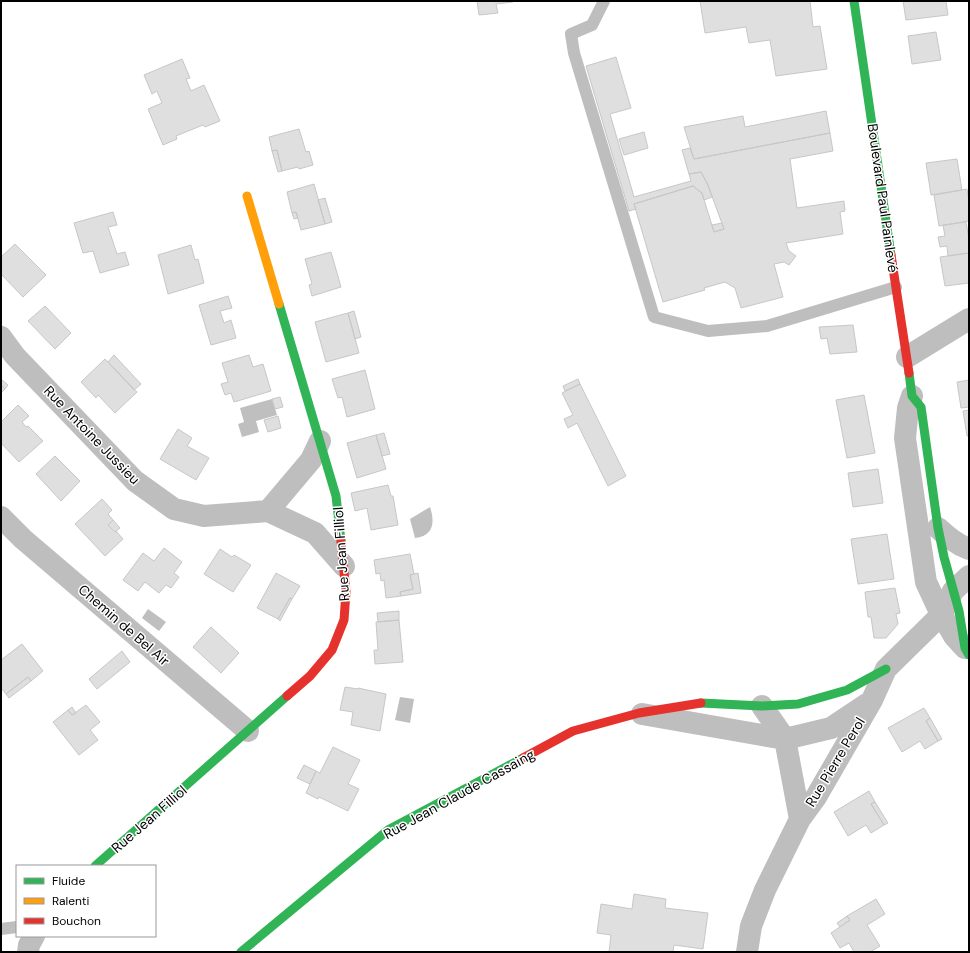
<svg xmlns="http://www.w3.org/2000/svg" width="970" height="953" viewBox="0 0 970 953" font-family="'DM Sans',sans-serif">
<rect width="100%" height="100%" fill="#fff"/>
<path fill="#bfbfbf" d="M 272,399 L 277,415 L 256,421 L 259,432 L 242,437 L 238,424 L 244,422 L 240,408 Z
M 430,507 C 435,522 434,536 415,538 L 410,519 Z
M 148,609 L 166,622 L 159,631 L 142,618 Z
M 400,697 L 414,699 L 410,723 L 395,720 Z"/>
<path fill="#dfdfdf" stroke="#c7c7c7" d="M 477,1 L 513,1 L 513,2 L 496,4 L 498,13 L 479,15 Z
M 700,1 L 810,1 L 813,27 L 820,26 L 827,69 L 776,76 L 770,40 L 749,43 L 746,27 L 705,33 Z
M 903,1 L 946,1 L 948,15 L 906,20 Z
M 936,32 L 941,60 L 912,64 L 908,36 Z
M 616,57 L 631,108 L 610,114 L 634,197 L 691,181 L 689,174 L 701,172 L 708,185 L 712,197 L 704,200 L 702,193 L 693,186 L 634,204 L 636,209 L 629,211 L 586,66 Z
M 182,59 L 190,78 L 186,79 L 191,91 L 204,85 L 220,121 L 205,127 L 203,125 L 176,136 L 177,139 L 163,145 L 148,109 L 162,103 L 157,91 L 152,94 L 144,75 Z
M 826,111 L 830,133 L 694,159 L 684,127 L 743,116 L 745,127 Z
M 299,129 L 306,152 L 309,151 L 313,165 L 299,169 L 298,167 L 282,171 L 277,150 L 272,151 L 269,137 Z
M 644,132 L 648,148 L 624,155 L 619,139 Z
M 830,133 L 833,151 L 790,159 L 797,208 L 844,201 L 845,211 L 840,212 L 843,234 L 786,243 L 789,251 L 796,256 L 789,265 L 784,262 L 774,264 L 783,297 L 741,308 L 735,288 L 725,282 L 704,288 L 705,290 L 663,302 L 634,204 L 693,186 L 702,193 L 714,232 L 724,229 L 708,185 L 701,172 L 689,174 L 682,150 L 690,148 L 694,159 Z
M 277,150 L 282,171 L 278,172 L 272,151 Z
M 957,159 L 962,190 L 931,195 L 926,163 Z
M 314,184 L 325,224 L 301,230 L 296,212 L 292,213 L 287,192 Z
M 967,189 L 969,201 L 969,221 L 939,226 L 934,195 Z
M 325,198 L 332,222 L 325,224 L 318,200 Z
M 113,212 L 117,225 L 108,227 L 117,254 L 125,252 L 129,265 L 100,273 L 93,251 L 83,253 L 74,223 Z
M 296,212 L 298,218 L 294,219 L 292,213 Z
M 966,222 L 969,239 L 969,253 L 948,256 L 947,246 L 940,247 L 938,237 L 945,236 L 943,225 Z
M 722,223 L 724,229 L 714,232 L 712,225 Z
M 15,244 L 46,275 L 23,297 L 1,274 L 1,257 Z
M 191,245 L 195,260 L 198,259 L 204,283 L 168,294 L 158,255 Z
M 331,252 L 341,287 L 312,296 L 309,285 L 312,284 L 305,259 Z
M 969,253 L 969,283 L 945,286 L 940,257 Z
M 228,296 L 232,308 L 220,311 L 224,323 L 231,320 L 236,338 L 211,345 L 199,305 Z
M 45,306 L 71,333 L 55,349 L 28,321 Z
M 354,311 L 361,337 L 355,339 L 348,313 Z
M 348,313 L 359,353 L 326,362 L 315,322 Z
M 853,325 L 857,352 L 830,354 L 827,338 L 821,339 L 819,327 Z
M 114,355 L 141,384 L 134,390 L 108,362 Z
M 249,355 L 253,367 L 263,364 L 271,391 L 234,402 L 231,393 L 225,395 L 221,384 L 228,382 L 222,363 Z
M 105,359 L 137,392 L 115,413 L 98,395 L 96,398 L 81,382 Z
M 365,370 L 375,409 L 347,417 L 342,397 L 338,398 L 332,379 Z
M 1,379 L 8,385 L 5,389 L 1,385 Z
M 578,379 L 580,384 L 565,391 L 563,386 Z
M 969,380 L 969,407 L 961,408 L 957,382 Z
M 580,384 L 626,476 L 608,486 L 577,423 L 568,428 L 564,419 L 573,415 L 562,393 Z
M 1,385 L 5,389 L 1,393 Z
M 864,395 L 875,453 L 847,458 L 836,400 Z
M 280,397 L 283,407 L 275,409 L 272,399 Z
M 18,405 L 29,416 L 22,422 L 26,427 L 28,426 L 43,441 L 19,462 L 1,443 L 1,422 Z
M 969,410 L 969,436 L 967,436 L 963,411 Z
M 278,416 L 281,428 L 268,432 L 264,420 Z
M 178,429 L 192,438 L 187,446 L 209,458 L 196,480 L 160,459 Z
M 384,433 L 390,454 L 382,456 L 376,435 Z
M 376,435 L 386,469 L 357,478 L 347,443 Z
M 55,456 L 80,481 L 61,501 L 36,474 Z
M 878,469 L 883,503 L 853,507 L 848,473 Z
M 388,485 L 391,496 L 393,496 L 398,525 L 371,530 L 367,508 L 355,511 L 351,493 Z
M 102,499 L 112,510 L 108,514 L 113,520 L 108,525 L 115,532 L 116,531 L 123,539 L 105,556 L 75,524 Z
M 113,520 L 120,528 L 115,532 L 108,525 Z
M 887,534 L 894,579 L 858,584 L 851,539 Z
M 164,548 L 182,562 L 174,573 L 179,577 L 171,588 L 166,585 L 159,593 L 145,582 L 138,591 L 123,580 L 143,553 L 154,561 Z
M 220,549 L 232,557 L 234,555 L 251,565 L 233,592 L 204,574 Z
M 410,554 L 414,574 L 410,575 L 413,589 L 400,592 L 401,596 L 386,598 L 384,580 L 381,581 L 380,573 L 376,574 L 374,560 Z
M 276,573 L 300,586 L 292,599 L 290,598 L 278,619 L 257,608 Z
M 418,573 L 421,593 L 401,596 L 400,592 L 413,589 L 410,575 Z
M 895,588 L 900,613 L 896,614 L 898,624 L 886,638 L 874,638 L 871,617 L 868,617 L 865,592 Z
M 290,598 L 292,599 L 280,621 L 278,619 Z
M 399,611 L 399,620 L 378,622 L 377,613 Z
M 399,620 L 403,662 L 375,664 L 374,650 L 378,650 L 376,622 Z
M 211,627 L 239,653 L 221,673 L 193,647 Z
M 22,644 L 43,671 L 31,681 L 28,677 L 6,694 L 1,688 L 1,660 Z
M 122,651 L 130,662 L 97,689 L 89,679 Z
M 28,677 L 31,681 L 9,698 L 6,694 Z
M 345,687 L 358,689 L 358,688 L 386,694 L 380,731 L 351,725 L 353,712 L 340,710 Z
M 86,705 L 100,722 L 90,730 L 98,740 L 79,755 L 53,722 L 68,710 L 72,715 Z
M 72,707 L 76,713 L 72,715 L 68,710 Z
M 924,708 L 930,718 L 926,721 L 938,741 L 925,749 L 920,741 L 902,752 L 888,728 Z
M 930,718 L 942,739 L 938,741 L 926,721 Z
M 333,747 L 360,760 L 348,784 L 359,789 L 348,811 L 319,797 L 318,799 L 306,793 L 316,771 L 320,773 Z
M 304,765 L 316,771 L 310,784 L 297,778 Z
M 869,791 L 875,802 L 871,804 L 884,825 L 871,833 L 866,825 L 848,836 L 834,812 Z
M 875,802 L 888,823 L 884,825 L 871,804 Z
M 634,894 L 666,899 L 665,908 L 708,913 L 703,949 L 674,945 L 673,952 L 609,952 L 611,935 L 597,933 L 601,904 L 632,909 Z
M 876,899 L 885,914 L 867,925 L 880,946 L 870,952 L 854,952 L 849,943 L 840,948 L 831,933 L 850,920 L 847,916 Z
M 847,916 L 850,920 L 840,927 L 837,923 Z"/>
<g fill="none" stroke-linecap="round" stroke-linejoin="round">
<path stroke="#bebebe" stroke-width="12" d="M 604,1 L 592,25 L 571,34 L 574,53 L 654,317 L 708,331 L 767,326 L 896,287
M 1,929 L 17,927"/>
<path stroke="#bebebe" stroke-width="22" d="M 1,337 L 15,356 L 135,481 L 174,509 L 204,516 L 268,511 L 315,533 L 344,566
M 907,357 L 969,319
M 912,396 L 908,408 L 905,438 L 926,582 L 939,610 L 954,636 L 965,648
M 268,511 L 311,460 L 320,441
M 1,517 L 23,539 L 248,731
M 938,528 C 948,537 956,544 969,549
M 762,706 L 785,739 L 800,819
M 642,714 L 785,739 L 831,728 L 867,704
M 28,952 L 29,945 L 34,936
M 747,952 L 751,926 L 765,890 L 800,819 L 816,797 L 872,700 L 886,669 L 942,614 L 953,591 L 969,576"/>
<path stroke="#30b455" stroke-width="9" d="M 854,1 L 891,255
M 279,304 L 336,496 L 341,541
M 909,373 L 912,396 L 921,407 L 938,528 L 944,557 L 959,611 L 965,648 L 969,655
M 701,703 L 762,706 L 798,704 L 847,690 L 886,669
M 95,866 L 287,696
M 241,952 L 388,830 L 523,758"/>
<path stroke="#ff9f0a" stroke-width="9" d="M 247,196 L 279,304"/>
<path stroke="#e5322d" stroke-width="9" d="M 891,255 L 909,373
M 287,696 L 310,676 L 332,650 L 344,620 L 346,592 L 341,541
M 523,758 L 573,731 L 639,713 L 701,703"/>
</g>
<g text-anchor="middle" dominant-baseline="central" stroke-width="3" stroke-linejoin="round" paint-order="stroke">
<g font-size="14" fill="#000" stroke="#fff">
<text transform="translate(883 198) rotate(82)">Boulevard Paul Painlevé</text>
<text transform="translate(92 435) rotate(46)">Rue Antoine Jussieu</text>
<text transform="translate(341 554) rotate(-94)">Rue Jean Filliol</text>
<text transform="translate(124 625) rotate(41)">Chemin de Bel Air</text>
<text transform="translate(835 762) rotate(-59)">Rue Pierre Perol</text>
<text transform="translate(459 794) rotate(-29)">Rue Jean Claude Cassaing</text>
<text transform="translate(149 819) rotate(-41)">Rue Jean Filliol</text>
</g>
</g>
<rect width="970" height="953" fill="none" stroke="#000000" stroke-width="4"/>
<rect x="16" y="865" width="140" height="72" fill="#ffffff" stroke="#999999"/>
<rect x="24" y="878" width="20" height="6" fill="#30b455" stroke="#999999"/>
<text x="52" y="885" font-size="12" fill="#000000">Fluide</text>
<rect x="24" y="898" width="20" height="6" fill="#ff9f0a" stroke="#999999"/>
<text x="52" y="905" font-size="12" fill="#000000">Ralenti</text>
<rect x="24" y="918" width="20" height="6" fill="#e5322d" stroke="#999999"/>
<text x="52" y="925" font-size="12" fill="#000000">Bouchon</text>
</svg>
